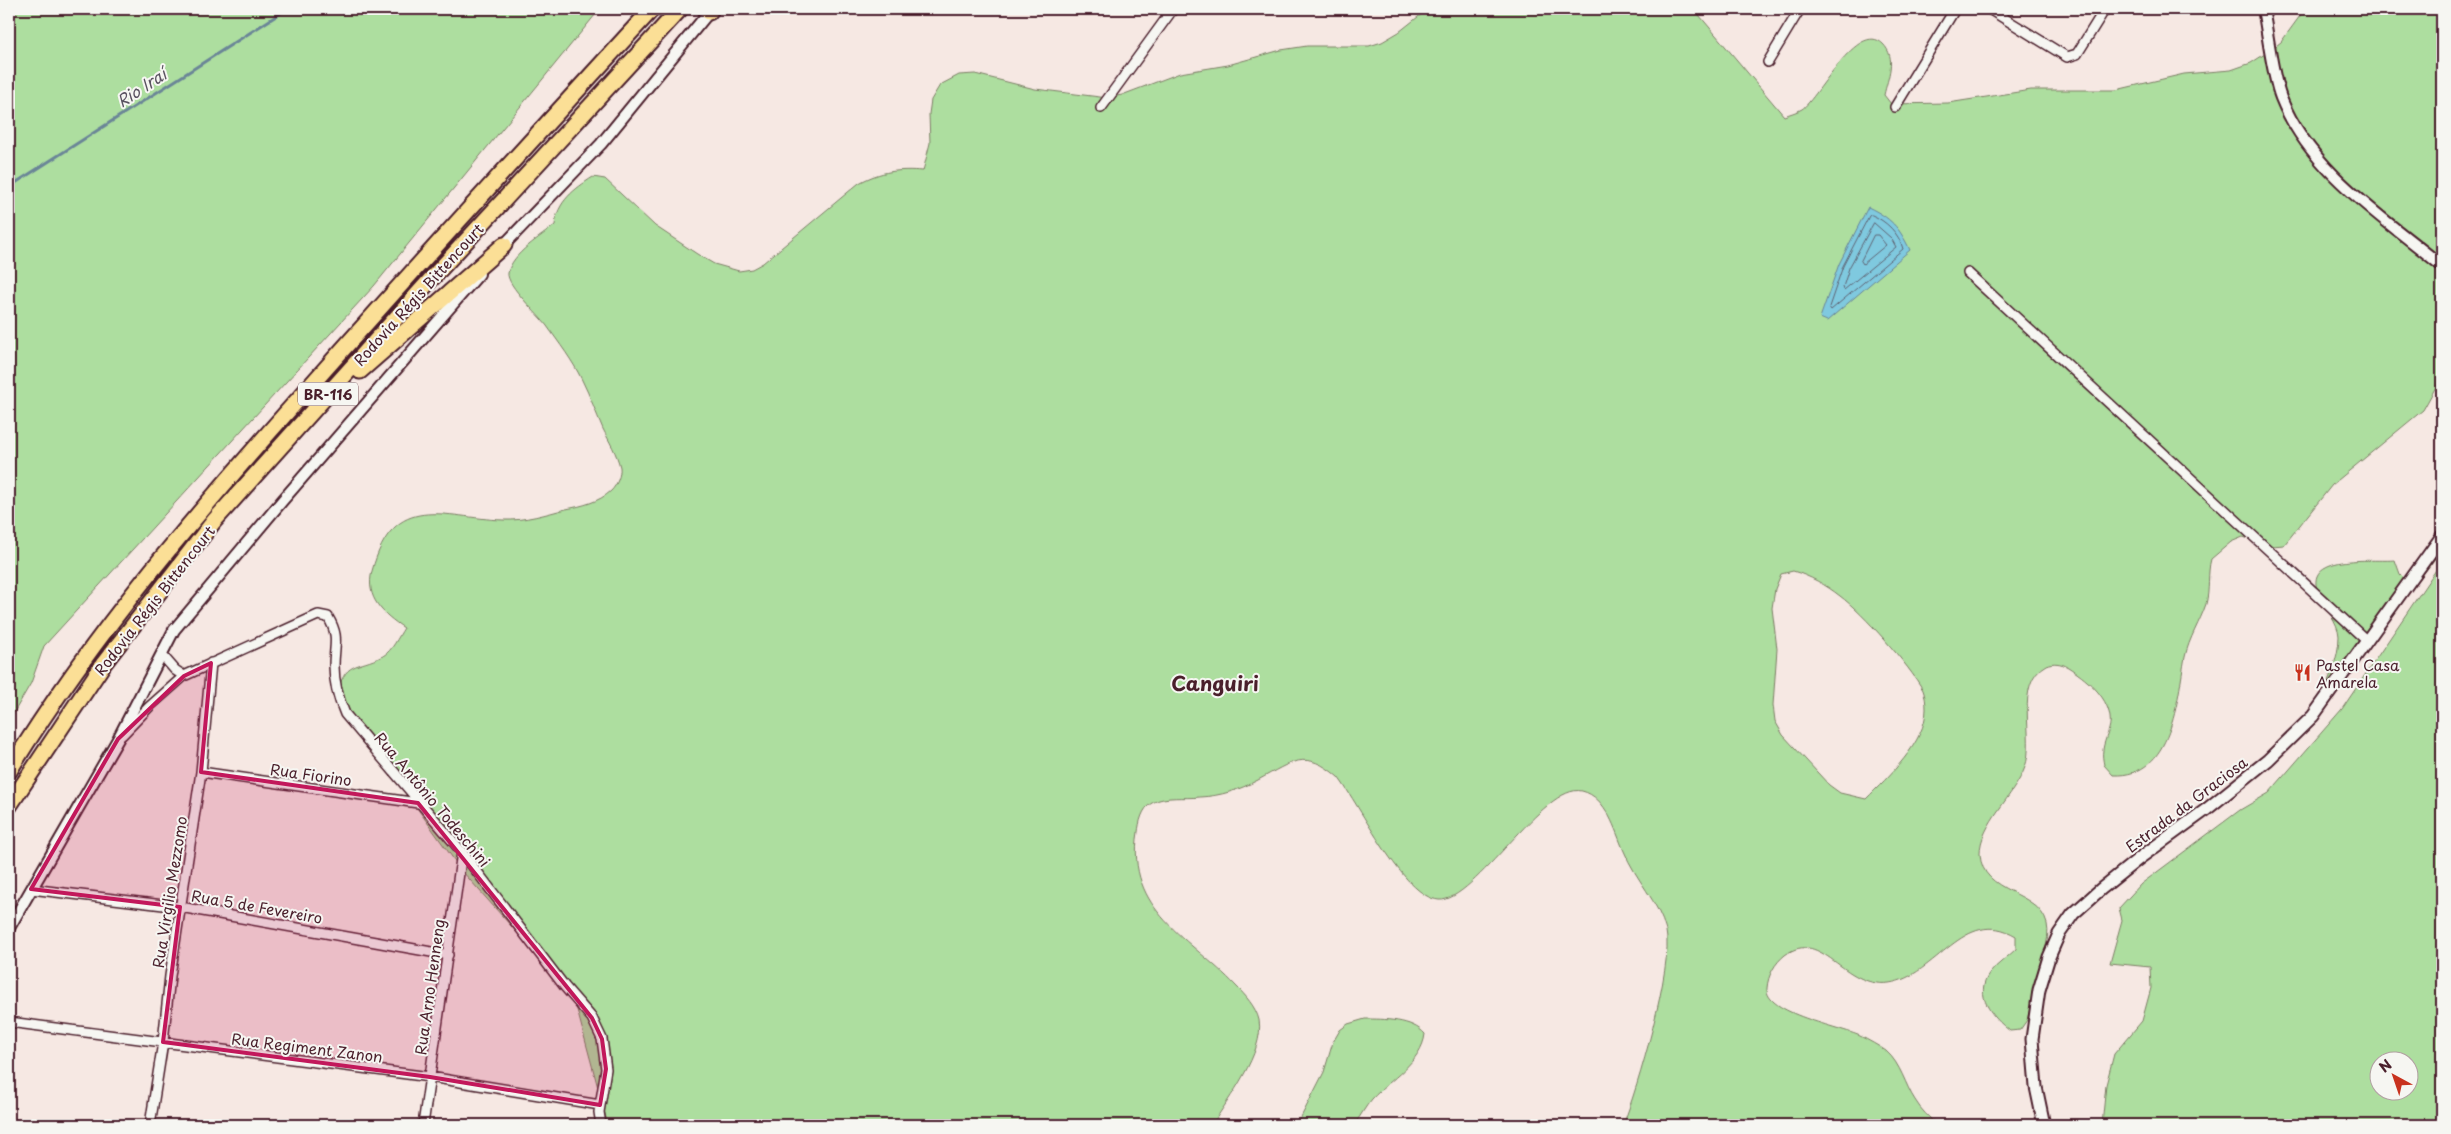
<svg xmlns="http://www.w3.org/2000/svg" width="2451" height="1134" viewBox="0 0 2451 1134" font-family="'Playpen Sans',sans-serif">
<rect width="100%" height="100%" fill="#f6e8e3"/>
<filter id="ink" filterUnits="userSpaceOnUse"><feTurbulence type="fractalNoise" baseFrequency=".02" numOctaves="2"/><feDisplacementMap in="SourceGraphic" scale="10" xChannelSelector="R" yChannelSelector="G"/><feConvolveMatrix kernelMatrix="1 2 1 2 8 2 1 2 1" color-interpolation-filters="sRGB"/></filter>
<g filter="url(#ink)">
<path fill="#adde9f" stroke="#7c7e65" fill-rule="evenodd" d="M 9,9 L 600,9 L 374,286 L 44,646 L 31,683 L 9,721 Z
M 1428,9 L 1694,9 L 1784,116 C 1789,114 1797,112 1802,109 C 1818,98 1858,19 1883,44 C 1897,58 1888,77 1884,95 L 1891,104 L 1948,103 L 2031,90 L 2116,90 L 2184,74 L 2231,70 L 2251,63 L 2268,52 L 2281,42 L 2305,9 L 2442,9 L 2442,376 L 2423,410 L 2332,485 L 2284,545 L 2272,546 L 2243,537 L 2231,542 L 2211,559 C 2207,573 2210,590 2206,604 C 2200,622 2189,638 2185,657 C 2177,699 2173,778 2113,775 L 2104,765 C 2103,760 2102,755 2103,750 C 2104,739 2112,728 2110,717 C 2107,695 2085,678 2068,667 C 2061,663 2053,662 2046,665 C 2013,683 2036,738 2025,767 C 2016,794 1979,825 1980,854 C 1982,895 2038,889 2047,924 C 2051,941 2040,963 2036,979 C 2033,992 2031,1006 2027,1020 L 2020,1030 L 2010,1031 C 1992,1017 1973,995 1990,973 C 1997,964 2008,957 2016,949 L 2016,936 C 1964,905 1936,977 1889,983 C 1843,989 1822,927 1785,955 C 1775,963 1768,975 1767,988 C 1764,1013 1841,1027 1860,1036 C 1868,1040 1879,1046 1886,1051 C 1901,1064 1905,1085 1915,1100 C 1921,1110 1929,1118 1938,1125 L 1623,1125 C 1637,1090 1674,965 1666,931 C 1659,902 1635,879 1624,851 C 1615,831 1607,797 1582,791 C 1544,782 1474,903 1439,900 C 1403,897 1360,805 1338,777 C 1305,748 1292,762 1258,780 C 1239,790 1221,796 1200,797 C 1184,799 1166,795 1152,803 C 1142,808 1139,823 1138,832 C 1125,911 1191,938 1236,986 C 1245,995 1256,1007 1259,1020 C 1265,1052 1228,1099 1212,1125 L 608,1125 L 576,1006 L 553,973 L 462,871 L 337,696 C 344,660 357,669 383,656 C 393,650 398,637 404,628 C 383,614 365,598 372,571 C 394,490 443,518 503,520 C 525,521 546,514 566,509 C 582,506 599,502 611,491 C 617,485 621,475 620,467 C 617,454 609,441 603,429 C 596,413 590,396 582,380 C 573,361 559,343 547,326 C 539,315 506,285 508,273 C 512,253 541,237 555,225 C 557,202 574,189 593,177 L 605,179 L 655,226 L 697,254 L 714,264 L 739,271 L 752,269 L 763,263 L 859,183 C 881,171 899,169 923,171 L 930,143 L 929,114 L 931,100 L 940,85 L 959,75 L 975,74 L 1035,89 L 1108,98 L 1122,95 L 1180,73 L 1228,65 L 1281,50 L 1307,46 L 1369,46 L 1382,42 L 1399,32 ZM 1793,571 C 1810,576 1826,585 1840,596 C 1863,613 1909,665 1923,690 C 1925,695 1926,703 1926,709 C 1926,742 1888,777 1866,799 L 1840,793 L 1829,785 L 1783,735 L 1775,721 L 1773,705 L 1777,649 L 1772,608 L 1775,589 L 1781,574 Z
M 2437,556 L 2366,649 L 2319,702 C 2328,681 2339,659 2339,636 C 2338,621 2325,609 2319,595 C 2300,552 2373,562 2395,560 L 2400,574 L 2407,581 L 2413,580 Z
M 2442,561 L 2442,1125 L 2102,1125 L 2106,1085 L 2114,1054 L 2142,1021 L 2151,988 L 2150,967 L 2110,963 L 2122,920 L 2119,908 L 2141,884 L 2240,810 L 2269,793 L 2342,709 ZM 2378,1062 L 2408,1062 L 2408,1092 L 2378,1092 Z
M 1365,1019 C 1384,1019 1412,1019 1425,1034 C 1422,1062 1389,1080 1372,1099 C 1365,1107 1360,1117 1354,1125 L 1297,1125 L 1324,1072 L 1333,1042 L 1340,1030 L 1348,1024 Z"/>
<path fill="#7fc9df" stroke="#6a8597" d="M 1868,207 C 1891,218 1899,227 1910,250 L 1827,321 L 1820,318 L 1839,264 Z"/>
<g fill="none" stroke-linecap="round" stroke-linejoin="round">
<path stroke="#5f6373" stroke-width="1" d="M 1872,215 C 1886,221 1899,233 1903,249 L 1831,310 L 1829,307 L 1843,266 L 1869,216 Z
M 1874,223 L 1891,238 L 1896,247 L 1844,290 L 1843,287 L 1849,268 Z
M 1874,235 L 1878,235 L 1886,245 L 1863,264 L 1861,261 Z"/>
<path stroke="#6a8597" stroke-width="3" d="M 9,187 L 287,9"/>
<defs>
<path id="minor" d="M 1989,9 L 2067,57 L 2077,54 L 2105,9
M 1768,62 L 1800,9
M 1895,107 L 1955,9
M 1101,108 L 1173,9
M 1968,273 L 2367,641
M 162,655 L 175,670 L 184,676
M 122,735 L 149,707 L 184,676 L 318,615 L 328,617 C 340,637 334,644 334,666 C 334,684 338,698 345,714 L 462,852 L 565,987 L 592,1018 L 602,1039 L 606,1069 L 599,1112 L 601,1125
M 201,772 L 418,803
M 31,889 L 180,907 L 448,955
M 9,1022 L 430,1077 L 600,1105
M 150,1125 L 163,1042 L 170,976 L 201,772 L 211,663
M 423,1125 L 462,852"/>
<path id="tertiary" d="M 2263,9 C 2268,34 2272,75 2281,98 C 2310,171 2384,218 2442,266
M 501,248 L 601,144 L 709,12
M 9,928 L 118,739 L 174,630 L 282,501 L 479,274"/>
<path id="secondary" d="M 2044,1125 L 2036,1087 L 2032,1039 L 2039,990 L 2049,957 L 2059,934 L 2073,914 L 2101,889 L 2141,857 L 2207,809 L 2268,760 L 2313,716 L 2442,536"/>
<path id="motorway" d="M 709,12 L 711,9
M 360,371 L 504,245
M 9,771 C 95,630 202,507 312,384 C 424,258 538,133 652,9
M 9,806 L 104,663 L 214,521 L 432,278 L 680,9"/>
</defs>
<use href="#minor" stroke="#4a1f2b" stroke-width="12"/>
<use href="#tertiary" stroke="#4a1f2b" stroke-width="14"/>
<use href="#secondary" stroke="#4a1f2b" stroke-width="15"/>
<use href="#motorway" stroke="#4a1f2b" stroke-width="19"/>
<use href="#minor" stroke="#f6f6f2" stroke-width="9"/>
<use href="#tertiary" stroke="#f6f6f2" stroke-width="10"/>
<use href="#secondary" stroke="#f6f6f2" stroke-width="11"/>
<use href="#motorway" stroke="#fbdf96" stroke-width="15"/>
</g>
</g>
<path fill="#c2185b" fill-opacity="0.2" stroke="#c2185b" stroke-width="4" stroke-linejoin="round" d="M 211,663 L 201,772 L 418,803 L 592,1018 L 602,1039 L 606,1069 L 600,1105 L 430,1077 L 163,1042 L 180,907 L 31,889 L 118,739 L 184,676 Z"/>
<defs>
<symbol id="restaurant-bare" viewBox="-9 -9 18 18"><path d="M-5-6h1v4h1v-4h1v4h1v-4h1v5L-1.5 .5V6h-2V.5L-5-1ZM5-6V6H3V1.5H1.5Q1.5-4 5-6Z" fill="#c8321e" stroke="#f6f6f2" stroke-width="2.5" paint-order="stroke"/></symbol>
</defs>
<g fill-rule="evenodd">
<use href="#restaurant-bare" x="2290" y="660" width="25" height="25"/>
</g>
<g text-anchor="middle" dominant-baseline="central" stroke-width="4" stroke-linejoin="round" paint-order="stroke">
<rect fill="#f6f6f2" stroke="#7e6067" stroke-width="1" x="298" y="382.5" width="60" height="23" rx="4"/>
<g font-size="14" font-weight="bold" fill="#4a1f2b">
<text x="328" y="394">BR-116</text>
</g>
<g font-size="15" fill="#4a1f2b" stroke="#f6f6f2">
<text transform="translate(418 294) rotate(-48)">Rodovia Régis Bittencourt</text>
<text transform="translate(154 600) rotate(-52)">Rodovia Régis Bittencourt</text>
<text transform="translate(311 774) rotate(8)">Rua Fiorino</text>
<text transform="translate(433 799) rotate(50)">Rua Antônio Todeschini</text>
<text transform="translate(2186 804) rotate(-37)">Estrada da Graciosa</text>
<text transform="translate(169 892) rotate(-81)">Rua Virgilio Mezzomo</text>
<text transform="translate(257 906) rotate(10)">Rua 5 de Fevereiro</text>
<text transform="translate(429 987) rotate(-82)">Rua Arno Henneng</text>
<text transform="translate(307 1047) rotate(7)">Rua Regiment Zanon</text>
</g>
<g font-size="15" fill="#4a1f2b" stroke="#f6f6f2" text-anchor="start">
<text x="2316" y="664">Pastel Casa<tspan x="2316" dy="17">Amarela</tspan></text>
</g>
<g font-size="16" font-style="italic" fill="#5a5261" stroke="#f6f6f2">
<text transform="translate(141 87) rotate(-33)">Rio Iraí</text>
</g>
<g font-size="20" font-weight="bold" fill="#4a1f2b" stroke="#f6f6f2">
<text x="1215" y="683">Canguiri</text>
</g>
</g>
<rect width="2451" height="1134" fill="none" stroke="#f6f6f2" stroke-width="30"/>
<rect x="15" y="15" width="2421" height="1104" fill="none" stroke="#4a1f2b" stroke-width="2" filter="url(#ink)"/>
<g transform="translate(2394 1076) rotate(320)"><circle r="24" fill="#f6f6f2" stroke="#b1a0a2"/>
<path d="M0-4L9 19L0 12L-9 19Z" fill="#c8321e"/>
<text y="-8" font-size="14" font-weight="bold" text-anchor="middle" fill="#4a1f2b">N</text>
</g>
</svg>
